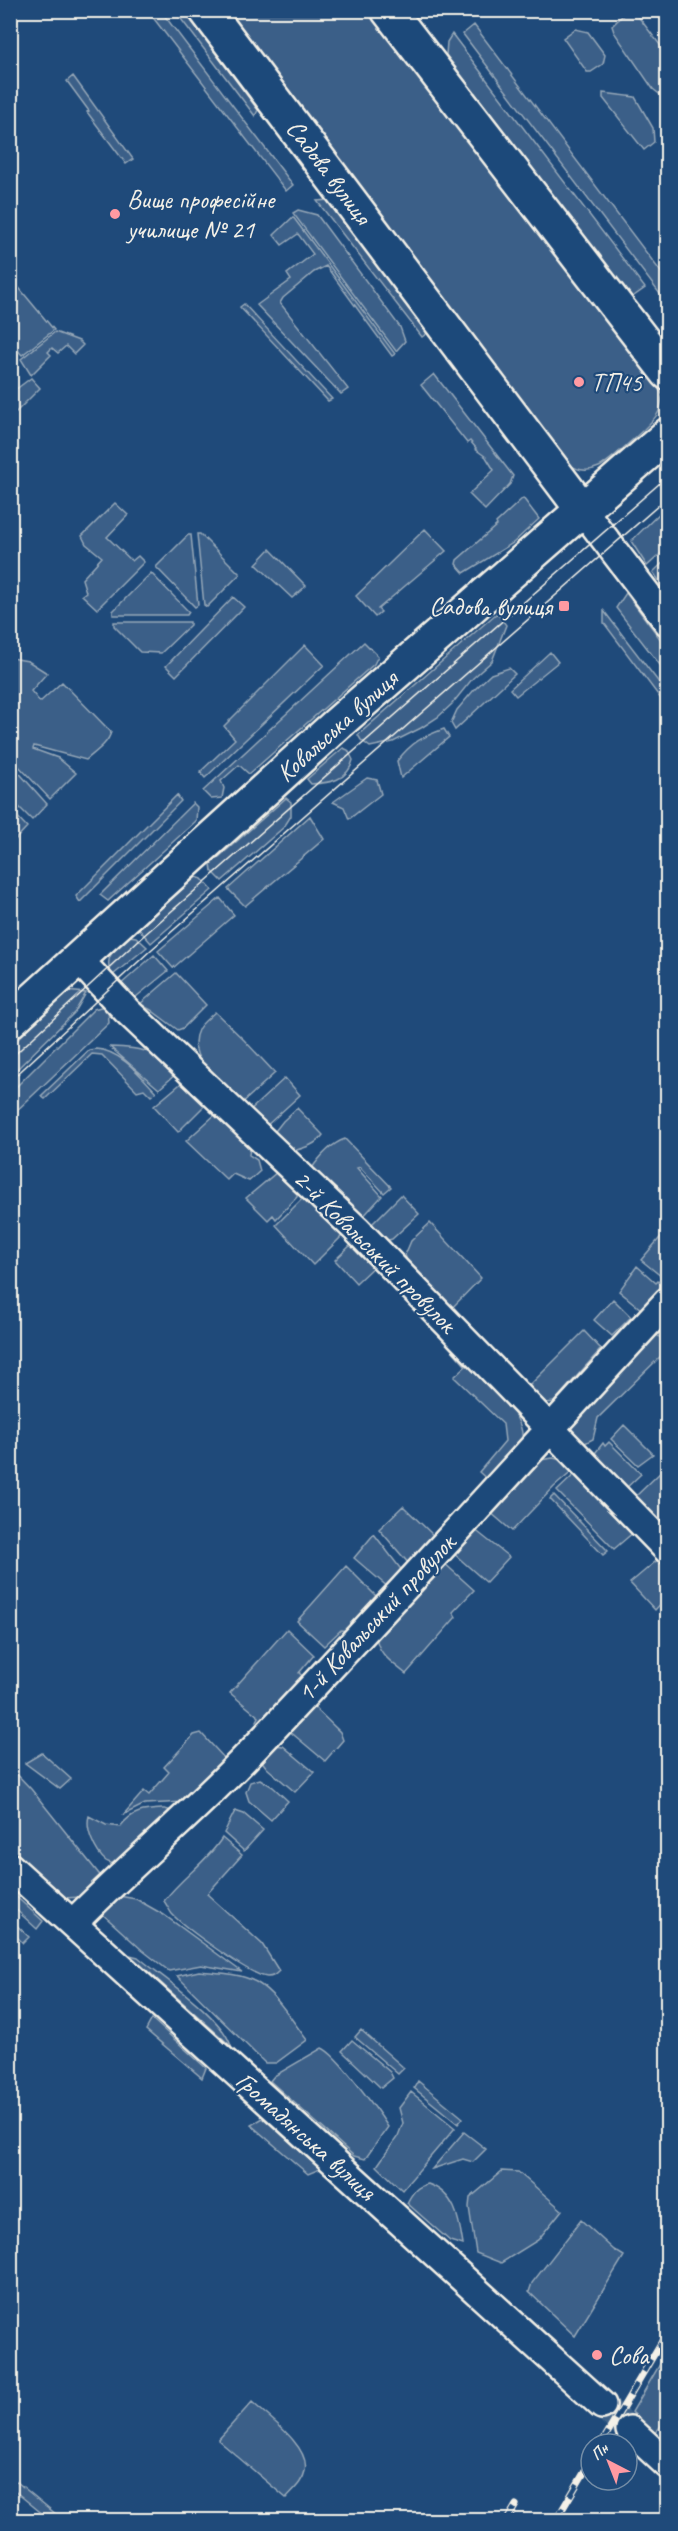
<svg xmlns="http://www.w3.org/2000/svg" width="678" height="2531" viewBox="0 0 678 2531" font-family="Caveat,sans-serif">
<rect width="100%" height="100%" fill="#1f4a7a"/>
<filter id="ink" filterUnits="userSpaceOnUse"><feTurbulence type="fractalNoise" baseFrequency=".0167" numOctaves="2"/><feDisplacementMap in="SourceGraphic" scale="12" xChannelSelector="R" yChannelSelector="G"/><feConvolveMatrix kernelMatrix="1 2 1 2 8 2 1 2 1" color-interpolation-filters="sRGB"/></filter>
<g filter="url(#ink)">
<path fill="#3a5f88" stroke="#97a8b8" stroke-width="1.5" d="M 148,11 L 161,11 L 293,185 L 286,191 Z
M 175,11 L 184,11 L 258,110 L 255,116 Z
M 225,11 L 371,11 L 663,395 C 661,400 661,408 658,413 C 654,422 608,463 599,467 C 588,472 577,471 568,463 Z
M 627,11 L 634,11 L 667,54 L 667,100 L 653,89 L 614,32 L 612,26 Z
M 474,25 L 667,280 L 666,302 L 463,34 Z
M 575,29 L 588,32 L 605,55 L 603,64 L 591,72 L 587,72 L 563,38 Z
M 452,34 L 645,288 L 631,298 L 446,55 L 447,42 Z
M 73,76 L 133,159 L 126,164 L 87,112 L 89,111 L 67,81 Z
M 603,93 L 635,97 L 653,128 L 654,142 L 644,150 L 603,98 Z
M 330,200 L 430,331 L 422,337 L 317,201 Z
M 298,210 L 317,215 L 400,327 L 405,341 L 396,351 L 293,213 Z
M 293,217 L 395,354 L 392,356 L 326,266 L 314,272 L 283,298 L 280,303 L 348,389 L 341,394 L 257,305 L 291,280 L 287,274 L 313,254 L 298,234 L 282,245 L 274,235 Z
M 10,277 L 54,330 L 22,355 L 11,343 Z
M 244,304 L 332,399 L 328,401 L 240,307 Z
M 55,332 L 79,341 L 83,345 L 74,354 L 66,346 L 58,353 L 52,348 L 48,352 L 51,355 L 31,375 L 21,359 Z
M 434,374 L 513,476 L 510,484 L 485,510 L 469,494 L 494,470 L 486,457 L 475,449 L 476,448 L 470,441 L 467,443 L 421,385 Z
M 31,378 L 40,388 L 11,417 L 11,393 Z
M 523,498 L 539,519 L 513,543 L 464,573 L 456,564 L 457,560 L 497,525 L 496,523 Z
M 115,503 L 128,515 L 107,537 L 132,561 L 138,556 L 144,562 L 97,609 L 82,595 L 86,592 L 82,579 L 102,557 L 86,544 L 82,536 Z
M 661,512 L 667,521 L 667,548 L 647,566 L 631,541 Z
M 425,529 L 446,551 L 378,609 L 381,612 L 375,617 L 356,596 Z
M 197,534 L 200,534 L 240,574 L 207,607 L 204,605 Z
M 188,535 L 191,535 L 198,605 L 195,607 L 156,567 Z
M 270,549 L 306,586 L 292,598 L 256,564 Z
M 667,559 L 667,592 L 653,572 Z
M 151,573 L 189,612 L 187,615 L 113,615 L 113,611 Z
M 626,593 L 667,648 L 667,674 L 616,608 Z
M 233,597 L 244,607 L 176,676 L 166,666 Z
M 604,611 L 667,693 L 667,707 L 604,623 Z
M 497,613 L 506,625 L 492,661 L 473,678 L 452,704 L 438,717 L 421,728 L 393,742 L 370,747 L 361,740 L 358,735 Z
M 114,622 L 190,622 L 190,625 L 161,653 L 140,652 L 114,626 Z
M 364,642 L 378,656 L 374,664 L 249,774 L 239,765 L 221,781 L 224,788 L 222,798 L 211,799 L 203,791 Z
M 305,645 L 324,665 L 205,778 L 200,772 L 235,739 L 224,726 Z
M 550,652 L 558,662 L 516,696 L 510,689 Z
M 11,658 L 28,661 L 47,673 L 31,691 L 40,702 L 62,682 L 111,732 C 108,744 95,752 86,760 L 34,746 L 33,749 L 58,758 L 76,773 L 50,799 L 14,761 L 11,764 Z
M 509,668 L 515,674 L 455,730 L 451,723 L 457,710 L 474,690 L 491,674 Z
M 444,729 L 449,737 L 401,778 L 397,761 C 412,742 422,737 444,729 Z
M 343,748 L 348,750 L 353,760 C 348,781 329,783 311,784 L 307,779 Z
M 13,766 L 47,804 L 32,820 L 11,799 L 11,769 Z
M 367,778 L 377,780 L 381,794 L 349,819 L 344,807 L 333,802 Z
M 177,795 L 181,801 L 80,902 L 76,896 Z
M 286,798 L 291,802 L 291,816 L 284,827 L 222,881 L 212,871 L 211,864 Z
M 193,803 L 197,807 L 196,821 L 108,901 L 100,895 Z
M 11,810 L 27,827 L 11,844 L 11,830 L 14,826 L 11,822 Z
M 310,816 L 324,839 L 245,906 L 228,889 Z
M 196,877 L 202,879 L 212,890 L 151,943 L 138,928 Z
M 220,898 L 234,915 L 173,968 L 158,951 Z
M 129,936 L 136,937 L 147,947 L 113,975 C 101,958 116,947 129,936 Z
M 154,955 L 168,971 L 131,1001 L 120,985 Z
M 176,973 L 206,1005 L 183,1028 L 178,1030 L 151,1010 L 140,1004 Z
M 66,991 L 86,993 L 75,1012 L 11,1075 L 11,1046 Z
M 104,1006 L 108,1009 L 109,1023 L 11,1116 L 11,1092 L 94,1009 Z
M 215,1012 L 244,1040 L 275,1073 L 240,1105 C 223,1088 184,1058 198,1030 C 201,1023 210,1017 215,1012 Z
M 110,1047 C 144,1048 153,1050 177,1073 L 159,1089 Z
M 96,1049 C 120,1050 141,1076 156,1092 L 151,1096 L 144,1089 L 137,1091 L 102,1055 L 92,1054 L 45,1099 L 41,1096 L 89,1050 Z
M 285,1078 L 300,1095 L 264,1128 L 248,1112 Z
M 185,1080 L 208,1102 L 178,1132 L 154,1106 Z
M 297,1108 L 323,1135 C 315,1146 303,1148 290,1152 L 272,1135 L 283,1121 Z
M 218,1112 L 251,1142 L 249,1155 L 257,1160 L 260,1171 L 249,1181 L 233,1174 L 227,1180 L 186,1141 Z
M 345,1139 L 391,1187 L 384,1193 L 360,1167 L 357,1168 L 382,1196 L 360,1220 L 310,1171 C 318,1159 330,1144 345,1139 Z
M 281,1171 L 299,1188 L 297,1197 L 276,1219 L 273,1215 L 268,1220 L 246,1198 L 276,1173 Z
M 306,1195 L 343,1231 L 341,1237 L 313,1265 L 276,1225 Z
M 401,1195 L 419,1214 L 392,1239 L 382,1242 L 368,1228 Z
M 430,1223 L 481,1278 L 449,1311 L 411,1271 L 405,1255 L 411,1241 Z
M 665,1232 L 667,1235 L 667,1281 L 641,1260 Z
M 354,1242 L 376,1264 L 356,1283 L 335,1260 Z
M 637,1266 L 656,1283 L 658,1281 L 664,1287 L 642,1310 L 619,1291 Z
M 613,1299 L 631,1317 L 612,1336 L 594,1320 Z
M 584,1331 L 601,1349 L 554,1402 L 546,1403 L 529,1386 Z
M 654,1333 L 666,1342 L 667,1350 L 598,1418 L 593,1439 L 581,1445 L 572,1433 L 571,1425 Z
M 444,1335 C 463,1355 525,1411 522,1437 C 520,1454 500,1469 489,1481 L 479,1472 L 505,1441 L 503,1424 L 454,1377 L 466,1366 L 442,1339 Z
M 624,1425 L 653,1454 L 638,1465 L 611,1439 Z
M 609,1442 L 641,1474 L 624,1490 L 592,1457 L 603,1443 L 605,1446 Z
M 553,1458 L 566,1461 L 575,1469 L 554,1487 L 512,1531 L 490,1512 L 540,1460 Z
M 578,1471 L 635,1531 L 614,1549 L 557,1491 Z
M 661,1472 L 667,1480 L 667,1536 L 649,1511 L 635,1497 Z
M 554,1495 L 608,1551 L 603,1555 L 550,1499 Z
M 403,1506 L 435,1537 L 410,1565 L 379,1529 Z
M 474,1529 L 509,1557 L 486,1582 L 452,1552 Z
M 374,1534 L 403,1572 L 389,1588 L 354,1558 Z
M 661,1557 L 667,1564 L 667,1597 L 655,1610 L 630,1583 Z
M 443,1562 L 474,1590 L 453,1612 L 456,1617 L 406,1674 C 393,1663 377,1654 376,1635 Z
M 346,1566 L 379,1599 L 349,1631 L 341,1630 L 324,1646 L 297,1621 Z
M 287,1629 L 314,1655 L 299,1673 L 306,1679 L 262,1725 L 257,1721 L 259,1717 L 230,1693 Z
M 312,1705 L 340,1732 L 343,1740 L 325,1761 L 288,1730 Z
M 201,1733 L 226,1760 L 185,1802 L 145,1804 L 123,1815 L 144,1791 L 149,1795 L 169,1772 L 164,1767 L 194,1735 Z
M 274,1745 L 283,1746 L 314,1772 L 295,1792 L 267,1768 L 260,1759 Z
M 42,1753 L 71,1779 L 60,1789 L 25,1763 Z
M 10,1767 L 31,1789 L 103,1879 L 82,1897 L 64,1898 L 11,1849 Z
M 260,1779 L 273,1787 L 288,1801 L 271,1820 L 249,1801 L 246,1792 L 250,1782 Z
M 165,1809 L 175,1812 L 120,1865 C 115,1864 109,1863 106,1861 C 95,1852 85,1829 89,1816 L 106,1825 L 120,1827 C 132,1810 146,1810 165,1809 Z
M 235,1811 L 244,1814 L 263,1830 L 244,1851 L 224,1833 Z
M 222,1838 L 242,1855 L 207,1894 L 262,1944 L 279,1971 C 275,1975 273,1977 267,1977 C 251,1976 184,1927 172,1914 C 169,1910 167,1905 164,1901 C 182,1877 206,1863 222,1838 Z
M 11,1892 L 43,1921 L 37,1929 L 11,1905 Z
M 113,1895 L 136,1899 L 164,1915 L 242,1972 L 201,1965 L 169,1971 L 142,1950 L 98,1910 Z
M 10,1919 L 29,1937 L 23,1943 L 11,1931 Z
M 130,1955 L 138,1957 C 163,1978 222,2016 231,2046 Z
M 199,1971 C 217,1973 239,1973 256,1982 C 277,1994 292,2021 307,2040 L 276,2063 L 265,2063 L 177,1976 Z
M 152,2019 L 206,2068 L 202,2078 L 146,2030 Z
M 361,2030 L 404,2068 L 398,2074 L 355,2037 Z
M 352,2040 L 390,2072 L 393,2078 L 381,2088 L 342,2051 Z
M 322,2048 C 337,2054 378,2111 388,2127 L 365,2159 L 354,2156 L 270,2081 L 274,2076 Z
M 418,2081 L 463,2118 L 458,2124 L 414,2088 Z
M 411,2092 L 455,2128 L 402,2190 L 377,2166 L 398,2136 L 403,2123 L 399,2108 Z
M 263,2118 L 320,2169 L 308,2174 L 251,2125 Z
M 464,2132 L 486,2149 L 473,2162 L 463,2159 L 432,2169 Z
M 502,2171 L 518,2172 L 562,2210 L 538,2240 L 501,2263 L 476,2253 L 469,2207 L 470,2198 Z
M 428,2184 C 456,2194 459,2219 463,2245 L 450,2241 L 407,2203 C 412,2193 417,2186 428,2184 Z
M 581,2220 L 614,2250 L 624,2256 L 575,2336 L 529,2292 L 532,2283 Z
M 667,2352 C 668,2377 676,2417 654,2433 L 632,2412 Z
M 252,2402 C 268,2417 311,2447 305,2471 C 303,2482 293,2490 286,2498 L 218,2440 Z
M 11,2477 L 63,2520 L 50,2520 L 11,2488 Z"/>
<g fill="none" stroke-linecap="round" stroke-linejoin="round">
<path stroke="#3f638a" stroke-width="27" stroke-dasharray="27 14" stroke-linecap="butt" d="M 602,2405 L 630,2430"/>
<defs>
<path id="street" d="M 582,509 L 668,622
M 78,959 L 127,1011 L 356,1229 L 668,1550
M 10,1867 L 602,2405
M 73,1923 C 130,1865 193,1813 249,1754 C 391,1605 528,1452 668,1301
M 630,2430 L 668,2465"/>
<path id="secondary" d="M 206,10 L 582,509
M 388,10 L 668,373
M 10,1021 L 336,725 L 668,435"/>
</defs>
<use href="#street" stroke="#f4f1e8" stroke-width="32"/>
<use href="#secondary" stroke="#f4f1e8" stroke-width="38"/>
<use href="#street" stroke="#1f4a7a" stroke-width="27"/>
<use href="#secondary" stroke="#1f4a7a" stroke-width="33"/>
<path stroke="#f4f1e8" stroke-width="1.5" d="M 10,1059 L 142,937 L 668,476
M 10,1081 L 152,949 L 668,497"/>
<defs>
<path id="rail" d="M 601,2444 L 668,2331
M 507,2520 L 516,2505
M 556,2520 L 591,2461"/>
</defs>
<use href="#rail" stroke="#f4f1e8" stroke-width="7"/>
<use href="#rail" stroke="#1f4a7a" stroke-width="4.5" stroke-dasharray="14" stroke-linecap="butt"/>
</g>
</g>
<g fill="#ff9aa2" stroke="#1f4a7a" stroke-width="2">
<circle cx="115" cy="214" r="6"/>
<circle cx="579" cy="382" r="6"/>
<rect x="558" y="600" width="12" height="12" rx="3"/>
<circle cx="597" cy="2355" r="6"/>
</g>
<g text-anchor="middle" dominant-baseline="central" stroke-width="4.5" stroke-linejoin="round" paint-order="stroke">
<g font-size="26" fill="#f4f1e8" stroke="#1f4a7a">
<text transform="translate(329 172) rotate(53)">Садова вулиця</text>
<text transform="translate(337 726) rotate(-42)">Ковальська вулиця</text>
<text transform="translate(375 1251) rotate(45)">2-й Ковальський провулок</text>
<text transform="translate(376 1618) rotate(-47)">1-й Ковальський провулок</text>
<text transform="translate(306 2136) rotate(42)">Громадянська вулиця</text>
</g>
<g font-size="26" fill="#f4f1e8" stroke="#1f4a7a" text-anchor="start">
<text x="127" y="199">Вище професійне<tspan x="127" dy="30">училище № 21</tspan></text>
<text x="591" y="382">ТП45</text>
<text x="552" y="606" text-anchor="end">Садова вулиця</text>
<text x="609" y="2355">Сова</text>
</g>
</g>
<rect width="678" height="2531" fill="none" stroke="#1f4a7a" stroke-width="36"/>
<rect x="18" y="18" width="642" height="2495" fill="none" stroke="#f4f1e8" stroke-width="2" filter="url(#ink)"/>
<g transform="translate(609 2462) rotate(318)"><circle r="28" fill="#1f4a7a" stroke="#748da6" stroke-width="1.5"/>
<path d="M0-4.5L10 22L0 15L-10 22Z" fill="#ff9aa2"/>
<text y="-9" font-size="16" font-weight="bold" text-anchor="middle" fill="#f4f1e8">Пн</text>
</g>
</svg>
